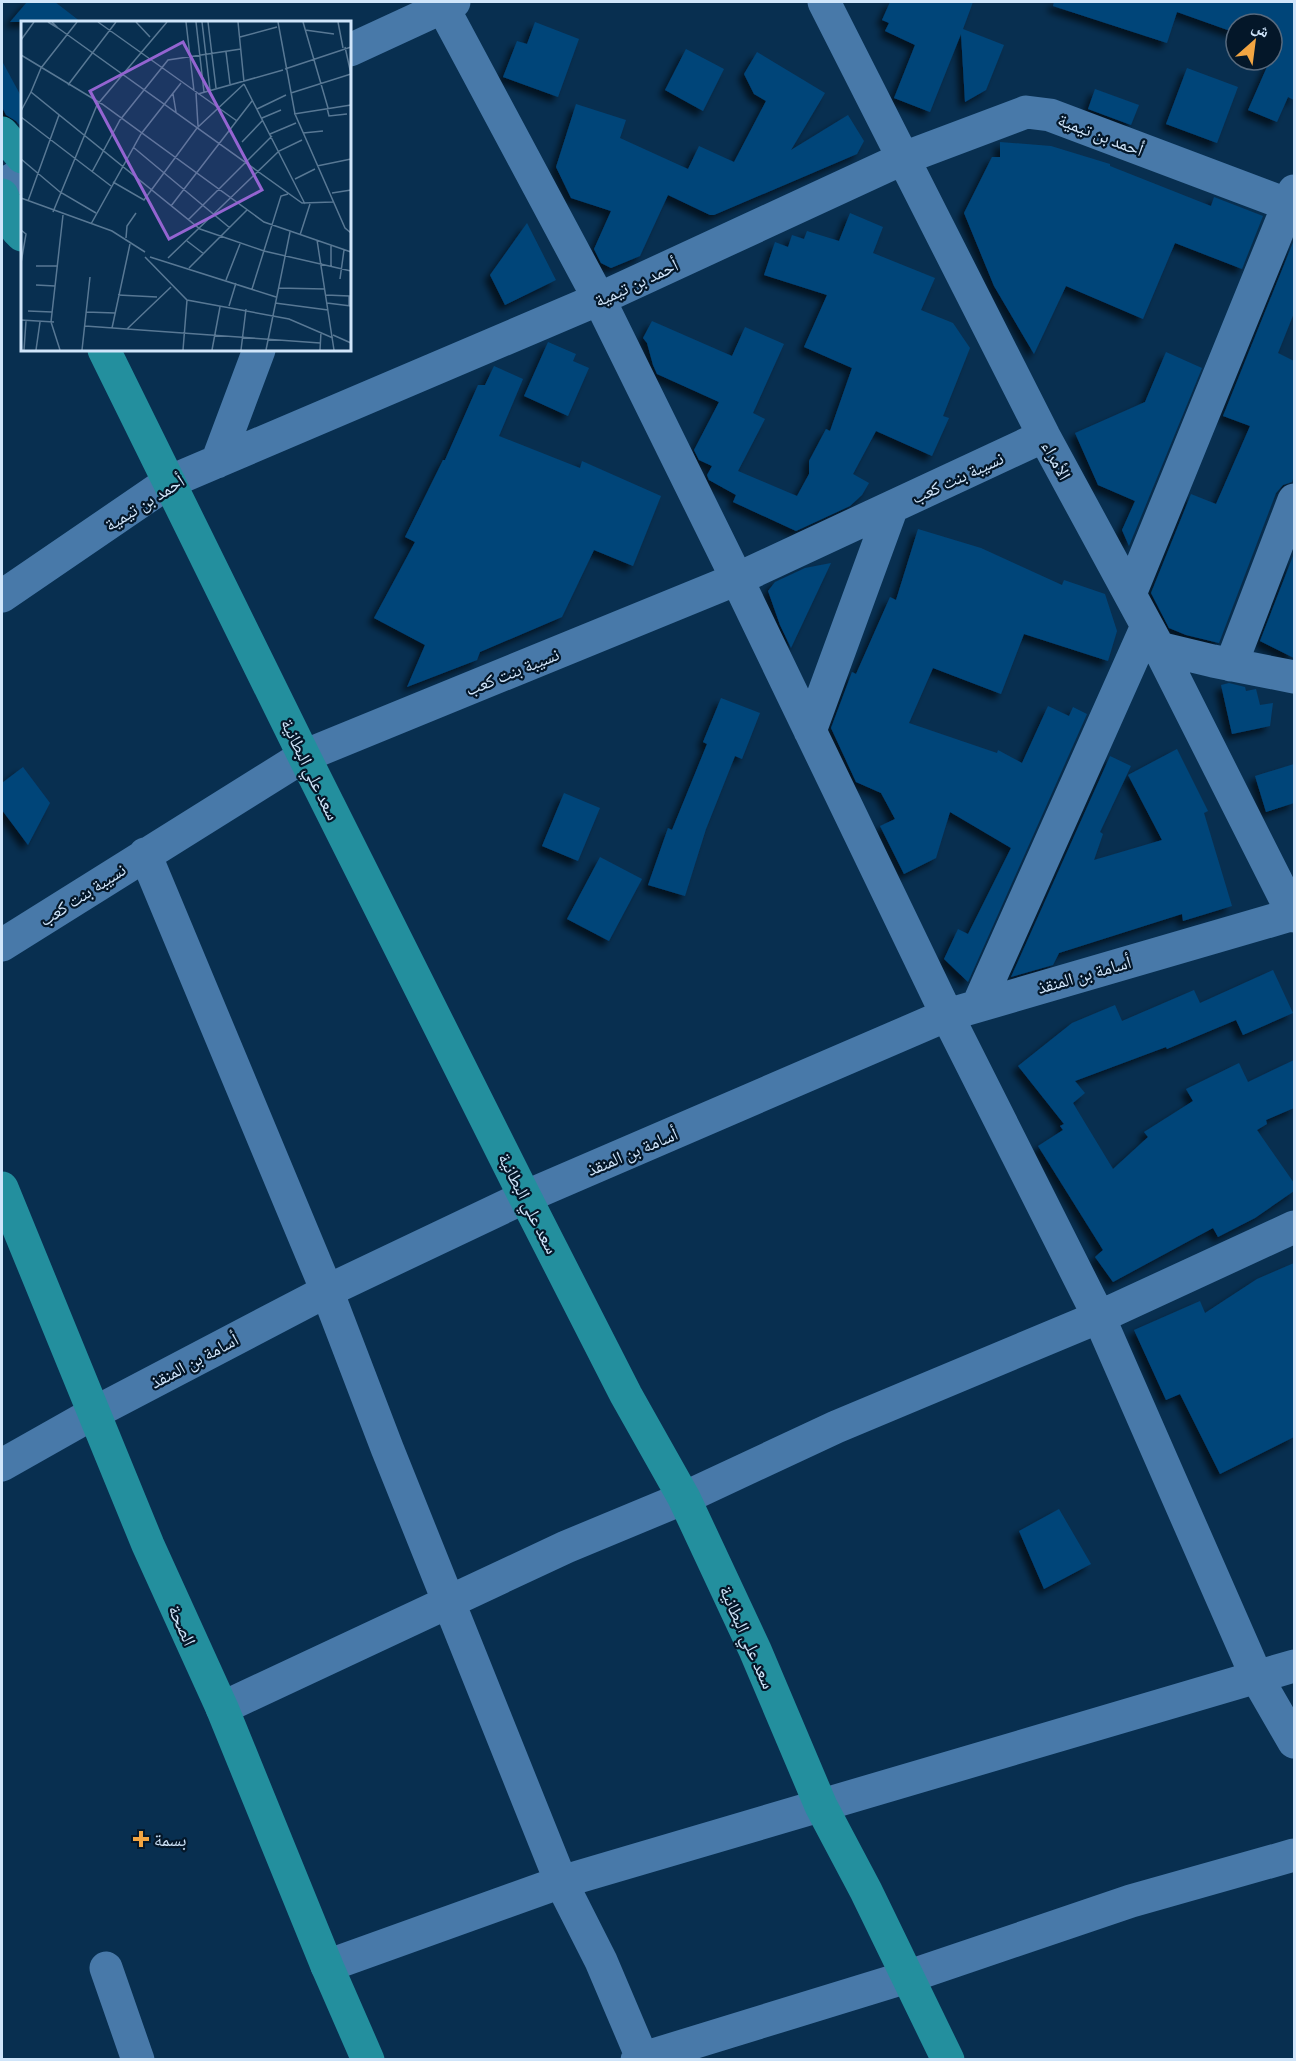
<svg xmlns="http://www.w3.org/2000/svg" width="1296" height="2061" viewBox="0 0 1296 2061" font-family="'Exo 2','Noto Naskh Arabic',sans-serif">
<defs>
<filter id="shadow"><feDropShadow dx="-5.5" dy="5.5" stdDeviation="3" flood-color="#0009"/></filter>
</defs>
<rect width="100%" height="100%" fill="#082f50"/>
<path fill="#004579" filter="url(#shadow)" d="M 27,2 L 55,2 L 81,22 L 10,22 Z
M 890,2 L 973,2 L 963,29 L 1004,45 L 986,90 L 965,102 L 961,34 L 930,112 L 894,98 L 915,45 L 885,31 L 889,23 L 882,20 Z
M 1054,2 L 1294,2 L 1294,100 L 1288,97 L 1277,122 L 1248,110 L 1270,60 L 1272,60 L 1275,47 L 1272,46 L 1272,24 L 1236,24 L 1236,33 L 1177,12 L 1167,43 L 1053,6 Z
M 535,22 L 579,39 L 558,97 L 503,77 L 517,41 L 527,44 Z
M 686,49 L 724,69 L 703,111 L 665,90 Z
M 757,52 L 825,93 L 791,150 L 848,115 L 864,141 L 857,154 L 714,215 L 710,215 L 668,195 L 640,256 L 611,268 L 601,263 L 594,249 L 611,211 L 571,198 L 556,167 L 576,104 L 626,120 L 620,138 L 688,169 L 699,146 L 734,162 L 766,101 L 754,94 L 744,74 Z
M 2,61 L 22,98 L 22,128 L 16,121 L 6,115 L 2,107 Z
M 1187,68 L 1238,87 L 1217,143 L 1166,124 Z
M 1095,89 L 1139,105 L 1131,125 L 1088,109 Z
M 1000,142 L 1051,146 L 1110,164 L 1110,166 L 1211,206 L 1214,197 L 1263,216 L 1242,269 L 1175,243 L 1143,319 L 1066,286 L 1034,354 L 994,286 L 964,213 L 992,157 L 1000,157 Z
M 850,213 L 883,227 L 873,253 L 935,278 L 921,310 L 953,323 L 970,348 L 943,416 L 949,418 L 932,456 L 876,431 L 853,474 L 869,483 L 862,495 L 850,506 L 796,531 L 733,502 L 736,495 L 709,480 L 707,475 L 712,466 L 699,460 L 694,450 L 719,402 L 657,374 L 653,365 L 647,343 L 643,338 L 652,321 L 732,356 L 745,327 L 784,344 L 753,413 L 765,419 L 738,471 L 797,496 L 809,474 L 809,461 L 826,429 L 830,431 L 852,368 L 804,347 L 827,295 L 764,275 L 775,242 L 788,247 L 792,235 L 804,239 L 807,231 L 839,241 Z
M 527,223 L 556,280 L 505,305 L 490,275 Z
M 1294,240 L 1294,313 L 1278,353 L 1294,361 L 1294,476 L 1292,482 L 1283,485 L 1276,493 L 1219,643 L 1186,635 L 1169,628 L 1151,593 L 1191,494 L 1216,504 L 1250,426 L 1223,416 Z
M 548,342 L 576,354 L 573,361 L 589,368 L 568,416 L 524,396 Z
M 1166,352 L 1202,368 L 1129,546 L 1122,530 L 1135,501 L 1098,485 L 1075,433 L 1145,402 Z
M 494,366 L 523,379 L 499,436 L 580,468 L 582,461 L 661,496 L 633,566 L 594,550 L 562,617 L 480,652 L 477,660 L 407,687 L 425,645 L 374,618 L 415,542 L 405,537 L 443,460 L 445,460 L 478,385 L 485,385 Z
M 918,529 L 981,548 L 1062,585 L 1064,580 L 1105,594 L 1117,631 L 1108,661 L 1024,634 L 1001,694 L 933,668 L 909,723 L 997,753 L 998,750 L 1022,763 L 1048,706 L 1069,716 L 1073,707 L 1087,714 L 968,982 L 944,959 L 958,929 L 968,934 L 1011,848 L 950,812 L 936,858 L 904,874 L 880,826 L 895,819 L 881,793 L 856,782 L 831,728 L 852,672 L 856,674 L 890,597 L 896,600 Z
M 1293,556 L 1294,557 L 1294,658 L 1260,641 Z
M 831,563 L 791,648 L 780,625 L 768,591 L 775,582 L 805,568 Z
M 1229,683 L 1245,687 L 1246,691 L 1256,689 L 1260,705 L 1273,703 L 1270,726 L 1232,734 L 1221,685 Z
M 721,698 L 760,713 L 742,759 L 735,756 L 706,829 L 685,896 L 648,885 L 668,828 L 672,830 L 707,744 L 703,742 Z
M 1177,749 L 1208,811 L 1204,813 L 1232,906 L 1183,921 L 1182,914 L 1059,953 L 1053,965 L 1011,977 L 1110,756 L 1131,766 L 1100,832 L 1103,834 L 1094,860 L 1162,840 L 1128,775 Z
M 1294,764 L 1294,803 L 1266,812 L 1255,776 Z
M 23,767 L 50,803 L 28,845 L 2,810 L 2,783 Z
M 564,793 L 600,808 L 578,861 L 542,846 Z
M 600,857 L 642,879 L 609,941 L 567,919 Z
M 1273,970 L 1293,1013 L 1243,1035 L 1236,1020 L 1167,1049 L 1166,1047 L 1075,1081 L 1085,1093 L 1073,1103 L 1113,1169 L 1148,1137 L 1144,1132 L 1193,1101 L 1186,1089 L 1239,1063 L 1248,1082 L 1294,1060 L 1294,1108 L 1266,1120 L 1267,1124 L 1257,1130 L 1294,1183 L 1294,1191 L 1255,1218 L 1218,1237 L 1213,1228 L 1113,1282 L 1095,1257 L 1103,1250 L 1038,1146 L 1063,1130 L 1060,1126 L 1064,1124 L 1018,1066 L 1072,1023 L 1115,1005 L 1122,1021 L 1194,990 L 1200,1003 Z
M 1294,1263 L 1294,1437 L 1220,1474 L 1180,1394 L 1166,1400 L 1134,1330 L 1200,1301 L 1205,1313 L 1257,1279 Z
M 1059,1509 L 1091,1564 L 1044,1589 L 1019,1531 Z"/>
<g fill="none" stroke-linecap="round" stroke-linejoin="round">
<path stroke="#4879a9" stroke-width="33" d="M 440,2 L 599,299 L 737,579 L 947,1015 L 1099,1317 L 1257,1678 L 1294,1742
M 824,2 L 1044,436 L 1159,648 L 1294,916
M 350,50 L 454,2
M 2,185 L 22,174
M 217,462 L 259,350
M 1130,594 L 1294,191
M 2,596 L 169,482 L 599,299 L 904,158 L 1026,112 L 1050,115 L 1294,207
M 1159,648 L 1213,661 L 1294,677
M 1231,665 L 1294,500
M 810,731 L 892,507
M 145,854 L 327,1291 L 387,1448 L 561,1882 L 601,1961 L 643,2060
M 2,945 L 304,756 L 737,579 L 1044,436
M 978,1005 L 1147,626
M 2,1465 L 94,1413 L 327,1291 L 525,1197 L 947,1015 L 1294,914
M 222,1708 L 566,1547 L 684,1498 L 836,1427 L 1099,1317 L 1294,1227
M 327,1966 L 561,1882 L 1294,1666
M 106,1968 L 138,2060
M 637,2060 L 907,1977 L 1131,1901 L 1294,1855"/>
<path stroke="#238f9e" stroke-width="33" d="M 2,133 L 22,157
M 2,195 L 17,230 L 22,235
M 104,350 L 304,756 L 525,1197 L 626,1395 L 684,1498 L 755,1650 L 821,1806 L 866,1891 L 948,2060
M 2,1188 L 148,1545 L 222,1708 L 327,1966 L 368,2060"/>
</g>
<path fill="#f2a542" stroke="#041729" stroke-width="2" d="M138 1830h6v6h6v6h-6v6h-6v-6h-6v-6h6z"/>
<g text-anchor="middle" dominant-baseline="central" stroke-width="4.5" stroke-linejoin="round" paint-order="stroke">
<g font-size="18" fill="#d0e5fa" stroke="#041729">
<text transform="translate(1101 134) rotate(21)">أحمد بن تيمية</text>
<text transform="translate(636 282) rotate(-25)">أحمد بن تيمية</text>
<text transform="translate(1057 460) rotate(61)">الأمراء</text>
<text transform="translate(957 477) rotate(-25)">نسيبة بنت كعب</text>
<text transform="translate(144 502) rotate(-32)">أحمد بن تيمية</text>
<text transform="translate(512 671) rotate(-22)">نسيبة بنت كعب</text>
<text transform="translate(311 769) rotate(64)">سعد علي البطانية</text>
<text transform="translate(82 894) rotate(-33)">نسيبة بنت كعب</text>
<text transform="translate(1084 974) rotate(-16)">أسامة بن المنقذ</text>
<text transform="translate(632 1151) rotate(-23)">أسامة بن المنقذ</text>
<text transform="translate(529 1203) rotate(63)">سعد علي البطانية</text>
<text transform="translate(194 1360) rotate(-28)">أسامة بن المنقذ</text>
<text transform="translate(183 1625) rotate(66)">الصحة</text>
<text transform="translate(748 1637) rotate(66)">سعد علي البطانية</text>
</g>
<g font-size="18" fill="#d0e5fa" stroke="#041729" text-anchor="start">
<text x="154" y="1839">بسمة</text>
</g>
</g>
<g transform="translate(21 21)">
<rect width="330" height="330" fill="#082f50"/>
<path fill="none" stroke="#587894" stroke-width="1.5" d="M 27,1 L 37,7 L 31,1M 77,1 L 216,100M 115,1 L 129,16M 165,1 L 173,70M 175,1 L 183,71M 181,1 L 189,69M 187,1 L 195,67M 217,1 L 223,61M 257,1 L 274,93 L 324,207 L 330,212M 282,1 L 307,87M 317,1 L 322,27M 37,7 L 281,182 L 312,181M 284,9 L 313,13M 219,16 L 256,6M 0,19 L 13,1M 205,31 L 209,63M 0,34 L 81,83 L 243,201 L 330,231M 20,47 L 56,1M 20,47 L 10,71 L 179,208 L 243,230 L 330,250M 264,48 L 330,26M 223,63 L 284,183M 47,64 L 95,1M 175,72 L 177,105M 270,72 L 330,53 L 324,26M 152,73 L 155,91M 177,73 L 262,49M 306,87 L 308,95 L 326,93M 236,88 L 265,74M 0,90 L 10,71M 273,93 L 330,84M 0,96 L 90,165M 241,97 L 260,89M 282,112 L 302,110M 249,113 L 275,102M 221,121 L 242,99M 112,126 L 209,207M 0,138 L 39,171 L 75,192M 296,145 L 330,138M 71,151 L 99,99 L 147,39 L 220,28M 274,158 L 294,148M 92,161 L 123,179 L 176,107 L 223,63M 311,172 L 330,169M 0,177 L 91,210 L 124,231M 7,180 L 38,94M 150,185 L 231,80M 32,191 L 76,84 L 146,1M 167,199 L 251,115M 70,203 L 120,113 L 160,62M 0,209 L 5,213 L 0,242M 279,214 L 289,183M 105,217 L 106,205 L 115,192M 296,219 L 313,329M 166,220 L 183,233M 310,224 L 310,247M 124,236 L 166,279 L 268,298 L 312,317M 129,236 L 255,276M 147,237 L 258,130 L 281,119M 15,245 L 36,245M 168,247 L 226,189M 319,258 L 323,229M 205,259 L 219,223M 15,264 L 34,265M 257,267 L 304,268M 231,268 L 260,175 L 267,173M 97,274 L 136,276M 305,274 L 328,275 L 328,285M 254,282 L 307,289M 306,282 L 330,285M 208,285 L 215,262M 7,290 L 31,291M 65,291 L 94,292M 0,299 L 33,301M 64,305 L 299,322M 91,307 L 109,223M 106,308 L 150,266M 312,314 L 330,322M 3,329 L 5,300M 15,329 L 19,301M 39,329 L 30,301 L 42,194M 61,329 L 69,256M 162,329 L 166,279M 191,329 L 199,286M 220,329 L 225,288M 245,329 L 269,211M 299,329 L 300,311"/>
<path fill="#9464d1" fill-opacity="0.15" stroke="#9464d1" stroke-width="3" d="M 162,21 L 241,169 L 148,218 L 69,70 Z"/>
<rect width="330" height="330" fill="none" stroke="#d0e5fa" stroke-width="3"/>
</g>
<rect width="1296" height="2061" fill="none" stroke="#d0e5fa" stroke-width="6"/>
<g transform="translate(1254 42) rotate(28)"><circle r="28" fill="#041729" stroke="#56697d" stroke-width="1.5"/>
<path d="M0-4.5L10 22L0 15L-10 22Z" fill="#f2a542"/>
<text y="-9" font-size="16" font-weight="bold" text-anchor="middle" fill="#d0e5fa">ش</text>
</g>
</svg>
